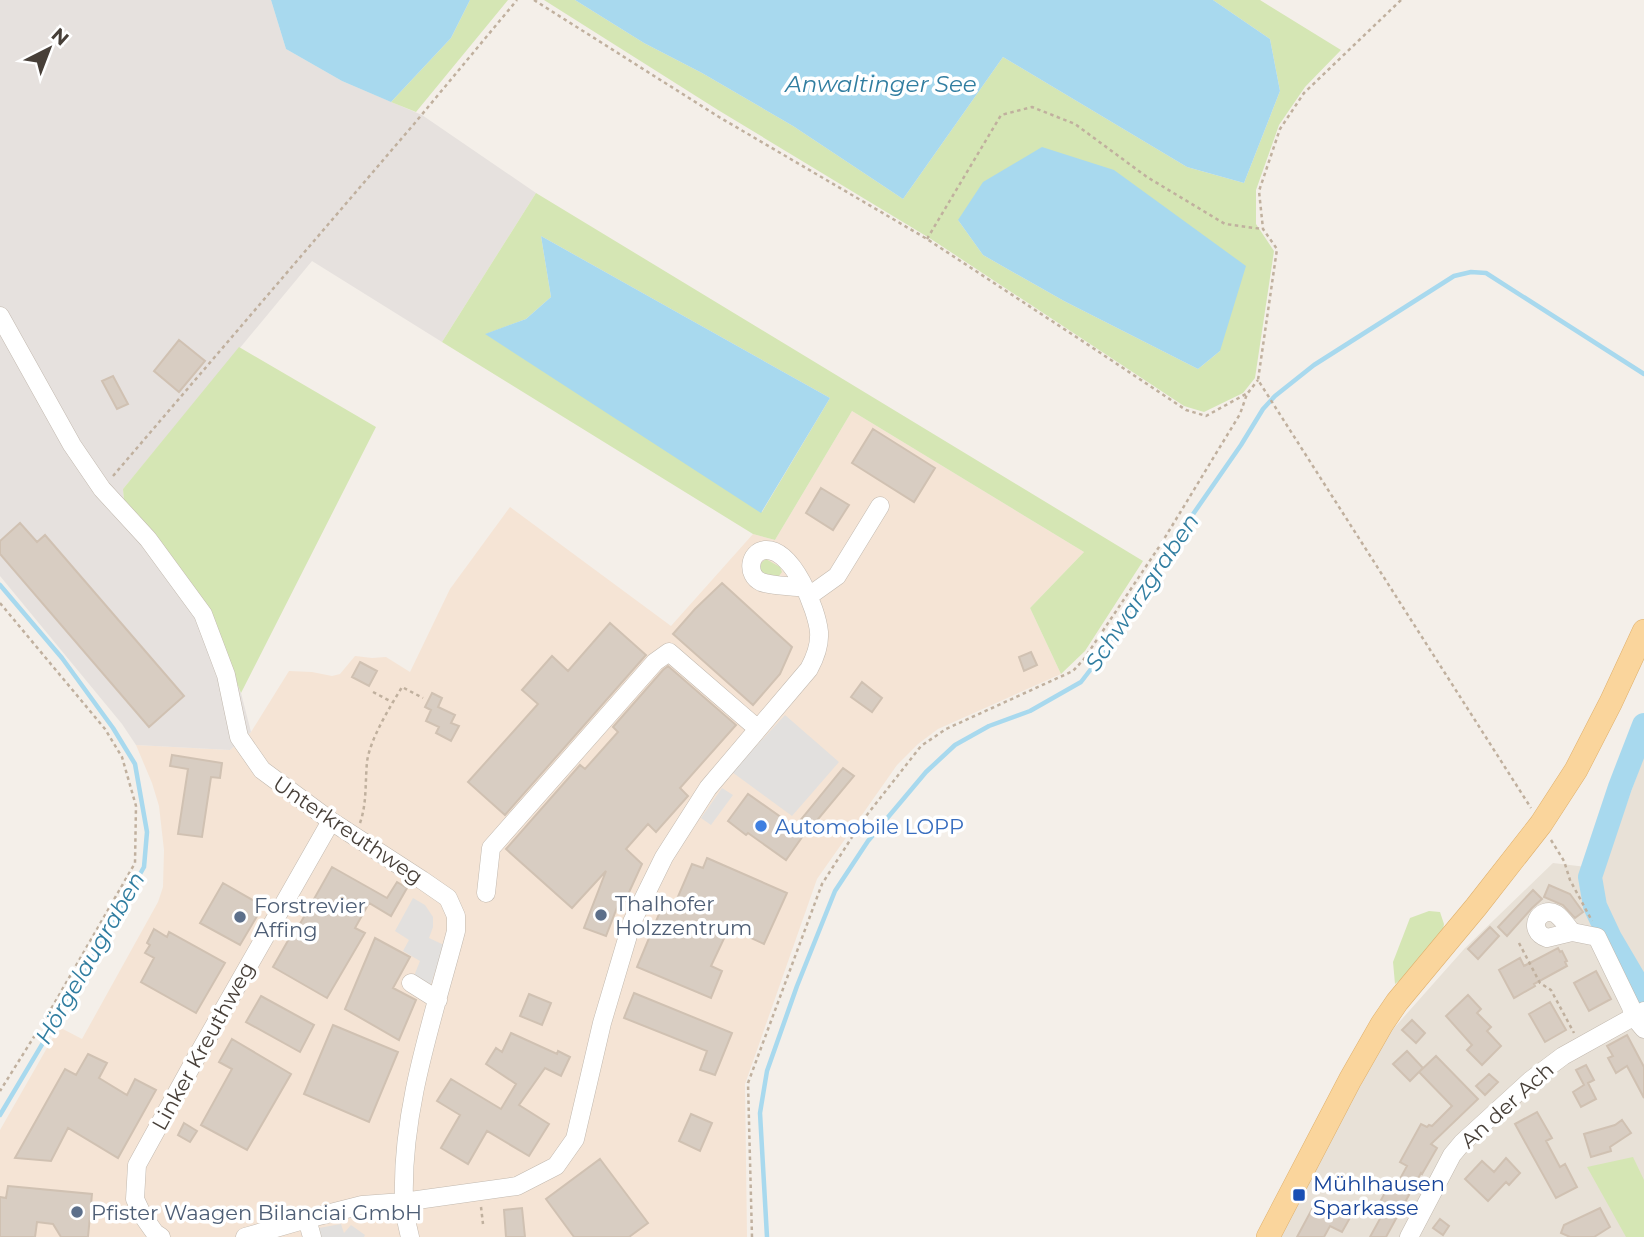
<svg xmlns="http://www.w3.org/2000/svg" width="1644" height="1237" viewBox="0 0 1644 1237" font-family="Montserrat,sans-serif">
<rect width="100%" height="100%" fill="#f4efe9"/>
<path fill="#e8e1d7" d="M 1644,756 L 1644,1237 L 1280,1237 L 1299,1199 L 1304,1201 L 1308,1194 L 1304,1191 L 1386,1037 L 1465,948 L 1553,863 L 1603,869 Z"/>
<path fill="#f5e4d5" d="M 852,411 L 1084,552 L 1030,608 L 1061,674 L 938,729 L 918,744 L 897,765 L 817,879 L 745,1084 L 747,1237 L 0,1237 L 0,1130 L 59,1027 L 82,1039 L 158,902 L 163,887 L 164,850 L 159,806 L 152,783 L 136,745 L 230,750 L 251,732 L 289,671 L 312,672 L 332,676 L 340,674 L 355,656 L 372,658 L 386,657 L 410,672 L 450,589 L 510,507 L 671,626 L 753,534 L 775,540 Z"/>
<path fill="#e6e1de" d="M 0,0 L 271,0 L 286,49 L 342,81 L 422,115 L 536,193 L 442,342 L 312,261 L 123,489 L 124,502 L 177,563 L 212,621 L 241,693 L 251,732 L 230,750 L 136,745 L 122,724 L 0,576 Z"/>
<path fill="#d5e6b4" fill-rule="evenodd" d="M 470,0 L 508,0 L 416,112 L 391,102 L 451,38 Z
M 544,0 L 575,0 L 644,43 L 702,73 L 793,126 L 903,199 L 1003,57 L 1187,167 L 1244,183 L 1280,91 L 1270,39 L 1213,0 L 1260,0 L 1341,50 L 1305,87 L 1279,125 L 1256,190 L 1256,224 L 1274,251 L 1255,378 L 1243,393 L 1204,412 L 1184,406 L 931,239 L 718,110 ZM 958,220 L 1220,351 L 1198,369 L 1064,301 L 983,255 Z
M 536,193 L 1143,561 L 1085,651 L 1061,674 L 1030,608 L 1084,552 L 852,411 L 775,540 L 753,534 L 442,342 ZM 541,236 L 830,398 L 762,512 L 486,334 L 526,319 L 551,297 Z
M 239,347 L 376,427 L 241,693 L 212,621 L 177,563 L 124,502 L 123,489 Z
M 766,559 L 780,567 L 782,572 L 779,576 C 770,577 763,576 759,568 L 762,562 Z
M 1429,911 L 1440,912 L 1444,924 L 1443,930 L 1406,975 L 1395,984 L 1393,962 L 1410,918 Z
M 1633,1157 L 1644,1180 L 1644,1237 L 1626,1237 L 1587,1167 Z"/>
<path fill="#e2e0de" d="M 785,715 L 839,762 L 792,816 L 732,772 Z
M 722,788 L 733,795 L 711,825 L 701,818 Z
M 413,898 L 425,905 L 433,917 L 433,927 L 429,938 L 444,945 L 431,984 L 412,981 L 420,961 L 403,951 L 409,940 L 395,931 Z
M 341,1224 L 344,1233 L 351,1225 L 365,1235 L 364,1237 L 321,1237 L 319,1228 Z"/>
<path fill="#a8d9ee" d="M 271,0 L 470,0 L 451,38 L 391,102 L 342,81 L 286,49 Z
M 575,0 L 1213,0 L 1270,39 L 1280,91 L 1244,183 L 1187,167 L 1003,57 L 903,199 L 793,126 L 702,73 L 644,43 Z
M 1042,147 L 1114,170 L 1246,266 L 1220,351 L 1198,369 L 1064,301 L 983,255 L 958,220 L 983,182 Z
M 541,236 L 830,398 L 761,513 L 485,334 L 526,319 L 551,297 Z"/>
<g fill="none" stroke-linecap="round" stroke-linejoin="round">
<path stroke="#a8d9ee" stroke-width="4.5" d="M 0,585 L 62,658 L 113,728 L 135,764 L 147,832 L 144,867 L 59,1016 L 0,1115
M 767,1237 L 760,1113 L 767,1071 L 797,986 L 835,891 L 868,841 L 926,772 L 955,745 L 989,726 L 1030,711 L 1081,682 L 1101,656 L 1146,582 L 1241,445 L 1263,409 L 1275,396 L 1314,365 L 1454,276 L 1471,272 L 1486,273 L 1644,374"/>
<path stroke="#a8d9ee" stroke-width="24" d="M 1644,725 L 1620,787 L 1590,877 L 1595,906 L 1610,938 L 1644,996"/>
</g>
<path fill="#d8cdc2" stroke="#d0c1b2" stroke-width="2" d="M 179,340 L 205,361 L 179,392 L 154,371 Z
M 113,376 L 128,404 L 117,409 L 102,381 Z
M 873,429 L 935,468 L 914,502 L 852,463 Z
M 821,488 L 849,505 L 833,530 L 806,513 Z
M 20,523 L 37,542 L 45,535 L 184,696 L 149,727 L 0,554 L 0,541 Z
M 722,583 L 792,647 L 780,674 L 753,705 L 673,634 L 695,609 Z
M 610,623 L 646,655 L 505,815 L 468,782 L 538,704 L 522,690 L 552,656 L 568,671 Z
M 1031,652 L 1037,665 L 1024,671 L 1019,657 Z
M 360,662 L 377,671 L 369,686 L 352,677 Z
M 668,666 L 736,725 L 680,788 L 688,796 L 656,832 L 648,824 L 626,849 L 642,864 L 625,901 L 620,900 L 606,936 L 584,928 L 606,871 L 572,908 L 506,849 L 580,765 L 585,769 L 618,732 L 613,727 L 663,670 Z
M 862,682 L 882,698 L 872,712 L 851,697 Z
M 432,693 L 442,698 L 438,707 L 455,715 L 451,723 L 459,726 L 451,741 L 436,733 L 439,727 L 426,721 L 431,710 L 425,707 Z
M 172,755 L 222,763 L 220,778 L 211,777 L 202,837 L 178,834 L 188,769 L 170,766 Z
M 843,768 L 854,776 L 814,824 L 812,823 L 786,860 L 748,833 L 746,835 L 728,821 L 748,794 L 795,827 Z
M 707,858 L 787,893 L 764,944 L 736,931 L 734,935 L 727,932 L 711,966 L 722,971 L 711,998 L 637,967 L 664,902 L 674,906 L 692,864 L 703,868 Z
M 332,867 L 387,898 L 397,882 L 407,888 L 391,916 L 369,903 L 355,928 L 365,933 L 327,998 L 273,967 L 290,937 L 292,938 Z
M 223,883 L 263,906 L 240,945 L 200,923 Z
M 1549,885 L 1570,894 L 1583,912 L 1575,918 L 1563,905 L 1544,897 Z
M 1533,890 L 1542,899 L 1532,908 L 1507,936 L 1498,927 Z
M 1490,927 L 1499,936 L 1478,959 L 1468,949 Z
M 154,929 L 167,937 L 169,932 L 225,963 L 196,1013 L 141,982 L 154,958 L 145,953 L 150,945 L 147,943 Z
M 375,938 L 410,957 L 393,988 L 416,1000 L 399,1040 L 345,1009 Z
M 1558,948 L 1560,952 L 1562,951 L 1567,961 L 1565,962 L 1567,966 L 1534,984 L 1535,986 L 1514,998 L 1499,970 L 1520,958 L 1524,966 Z
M 1596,971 L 1611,999 L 1589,1011 L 1574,983 Z
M 634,993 L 732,1033 L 715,1075 L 700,1070 L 707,1051 L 624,1018 Z
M 529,994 L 551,1003 L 542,1025 L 520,1016 Z
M 1468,995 L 1481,1009 L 1477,1013 L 1491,1027 L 1487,1031 L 1501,1046 L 1482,1065 L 1467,1050 L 1472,1045 L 1446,1016 Z
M 261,996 L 314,1025 L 300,1052 L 246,1022 Z
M 1550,1002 L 1566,1030 L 1545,1042 L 1529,1014 Z
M 1412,1020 L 1425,1033 L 1416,1043 L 1402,1030 Z
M 333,1025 L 398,1052 L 369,1122 L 304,1094 Z
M 511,1033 L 557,1054 L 558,1051 L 570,1057 L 561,1076 L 545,1068 L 519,1105 L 549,1124 L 529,1156 L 487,1131 L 468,1164 L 441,1148 L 460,1115 L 437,1101 L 451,1079 L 501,1109 L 516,1084 L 486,1064 L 496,1048 L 502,1052 Z
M 1627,1035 L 1644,1067 L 1644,1098 L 1627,1066 L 1616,1073 L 1608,1058 L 1613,1056 L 1607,1046 Z
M 232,1039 L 291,1074 L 247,1150 L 201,1125 L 232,1069 L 219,1062 Z
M 1407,1051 L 1423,1068 L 1410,1081 L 1393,1064 Z
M 88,1054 L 107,1063 L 99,1078 L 127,1095 L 135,1079 L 156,1090 L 118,1158 L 68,1128 L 51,1161 L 15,1158 L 65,1069 L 76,1075 Z
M 1436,1056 L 1478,1099 L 1431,1144 L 1437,1148 L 1422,1174 L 1421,1173 L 1386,1237 L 1370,1237 L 1381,1217 L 1374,1213 L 1388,1187 L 1394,1190 L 1407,1166 L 1400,1162 L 1421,1124 L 1427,1127 L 1429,1125 L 1432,1126 L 1452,1106 L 1419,1072 Z
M 1586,1065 L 1594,1080 L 1588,1083 L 1596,1099 L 1581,1107 L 1573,1092 L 1584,1085 L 1576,1070 Z
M 1489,1074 L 1498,1082 L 1485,1095 L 1476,1086 Z
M 1537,1112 L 1552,1138 L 1546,1141 L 1560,1167 L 1565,1164 L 1577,1187 L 1556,1198 L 1515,1124 Z
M 691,1114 L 712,1123 L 700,1151 L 679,1141 Z
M 1622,1120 L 1631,1133 L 1610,1147 L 1611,1151 L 1591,1157 L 1584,1134 L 1615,1125 Z
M 184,1123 L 197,1131 L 190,1142 L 178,1135 Z
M 1506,1158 L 1520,1173 L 1509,1185 L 1506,1182 L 1488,1201 L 1465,1179 L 1482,1161 L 1494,1172 Z
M 600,1159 L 648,1223 L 629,1237 L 574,1237 L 546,1199 Z
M 8,1186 L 92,1194 L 88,1237 L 61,1237 L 53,1224 L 37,1222 L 35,1237 L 0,1237 L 0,1197 L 6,1198 Z
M 522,1208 L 525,1237 L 506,1237 L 504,1210 Z
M 1600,1208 L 1610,1227 L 1594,1237 L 1570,1237 L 1561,1233 L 1564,1225 Z
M 1312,1209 L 1321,1214 L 1324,1209 L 1337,1216 L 1340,1210 L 1351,1216 L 1342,1232 L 1330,1226 L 1324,1237 L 1297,1237 Z
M 1440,1219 L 1449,1226 L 1443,1235 L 1433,1228 Z"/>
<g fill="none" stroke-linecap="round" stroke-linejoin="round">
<defs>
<path id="minor" d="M 0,316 L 72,445 L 102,489 L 148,539 L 203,614 L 226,675 L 239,737 L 262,770 L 331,821 L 422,880 L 448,898 L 456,916 L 456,931 C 433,1019 401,1109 404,1200 C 404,1212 407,1225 410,1237
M 809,596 L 837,576 L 880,506
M 486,893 L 491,848 L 655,662 L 669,652 L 758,729
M 1572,932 C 1567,926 1562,918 1556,914 C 1540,905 1525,930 1547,938 L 1572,932 L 1597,937 L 1631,1007 L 1633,1016 L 1644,1029
M 411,983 L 438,1000
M 307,1219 L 312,1237
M 161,1237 L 155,1233 L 143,1216 L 135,1199 L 137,1165 L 196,1058 L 331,821
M 245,1237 L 307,1219 L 362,1205 L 403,1202 L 517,1186 L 556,1166 L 575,1139 L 602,1023 L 632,922 L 664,857 L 708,788 L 809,669 C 815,658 820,645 819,632 C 817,610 793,548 765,550 C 749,552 746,575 761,582 C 772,586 792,586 804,588
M 1409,1237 L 1452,1155 L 1462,1143 L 1531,1080 L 1563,1056 L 1644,1011"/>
<path id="major" d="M 1268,1237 L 1350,1080 L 1382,1024 L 1397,1002 L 1476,907 L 1541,824 L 1576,770 L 1611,702 L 1644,631"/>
</defs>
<use href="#minor" stroke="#c2b9af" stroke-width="19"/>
<use href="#major" stroke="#dfb06c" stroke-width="24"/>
<path stroke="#c0b09e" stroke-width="2.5" stroke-dasharray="3.5 3.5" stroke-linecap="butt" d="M 534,0 L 719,117 L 927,239 L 1096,350 L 1186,410 L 1206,416 L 1246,394
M 1401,0 L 1304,93 L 1280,129 L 1259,191 L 1263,229 L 1277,249 L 1258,380 L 1531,808
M 927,239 L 1001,115 L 1032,107 L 1075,124 L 1147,177 L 1225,224 L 1262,229
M 113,476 L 414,124 L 517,0
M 0,603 L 105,729 L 122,757 L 136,806 L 135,863 L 47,1016 L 0,1091
M 373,692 L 392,702
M 360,823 C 367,803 365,783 367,762 C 370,739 390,707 402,687 L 423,698
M 1551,840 L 1564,861 L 1570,880 L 1592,921
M 1519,943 L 1540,983 L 1551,990 L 1574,1033
M 481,1207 L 483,1224
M 752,1237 L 748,1083 L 822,884 L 863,820 L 921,746 L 946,729 L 1073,671 L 1084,659 L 1161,544 L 1240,414 L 1247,394 L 1258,380"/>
<use href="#minor" stroke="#fff" stroke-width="18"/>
<use href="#major" stroke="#fad59c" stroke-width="23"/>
</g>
<circle fill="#3f7fe0" stroke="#fff" stroke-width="2.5" cx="761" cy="826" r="7"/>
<g fill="#5c6f8a" stroke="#fff" stroke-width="2.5">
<circle cx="601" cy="915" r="7"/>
<circle cx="240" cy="917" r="7"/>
<circle cx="77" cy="1212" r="7"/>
</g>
<rect fill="#1a4fb4" stroke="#fff" stroke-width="2.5" x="1292" y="1188" width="14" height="14" rx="3.5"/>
<g text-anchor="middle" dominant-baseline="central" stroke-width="7" stroke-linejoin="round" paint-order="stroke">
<g font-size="21" fill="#366cbe" stroke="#fff" text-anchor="start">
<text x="775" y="826">Automobile LOPP</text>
</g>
<g font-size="21" fill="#473f38" stroke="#fff">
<text transform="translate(348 830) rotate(34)">Unterkreuthweg</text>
<text transform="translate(203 1046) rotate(-61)">Linker Kreuthweg</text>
<text transform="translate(1507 1105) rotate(-42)">An der Ach</text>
</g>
<g font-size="21" fill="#4e5e75" stroke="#fff" text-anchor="start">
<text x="615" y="903">Thalhofer<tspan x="615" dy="24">Holzzentrum</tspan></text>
<text x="254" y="905">Forstrevier<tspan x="254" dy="24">Affing</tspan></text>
<text x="91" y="1212">Pfister Waagen Bilanciai GmbH</text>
</g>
<g font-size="21" fill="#164399" stroke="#fff" text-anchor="start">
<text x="1313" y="1183">Mühlhausen<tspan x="1313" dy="24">Sparkasse</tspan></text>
</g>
<g font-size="23" font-style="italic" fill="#307da0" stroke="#fff">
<text x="881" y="84">Anwaltinger See</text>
<text transform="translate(1142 592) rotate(-56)">Schwarzgraben</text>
<text transform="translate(90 958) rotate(-60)">Hörgelaugraben</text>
</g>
</g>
<g transform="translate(49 49) rotate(42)" stroke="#ffffff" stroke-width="5" paint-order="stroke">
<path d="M0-5L12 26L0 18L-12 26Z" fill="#473f38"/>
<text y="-10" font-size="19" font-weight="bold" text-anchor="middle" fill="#473f38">N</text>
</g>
</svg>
